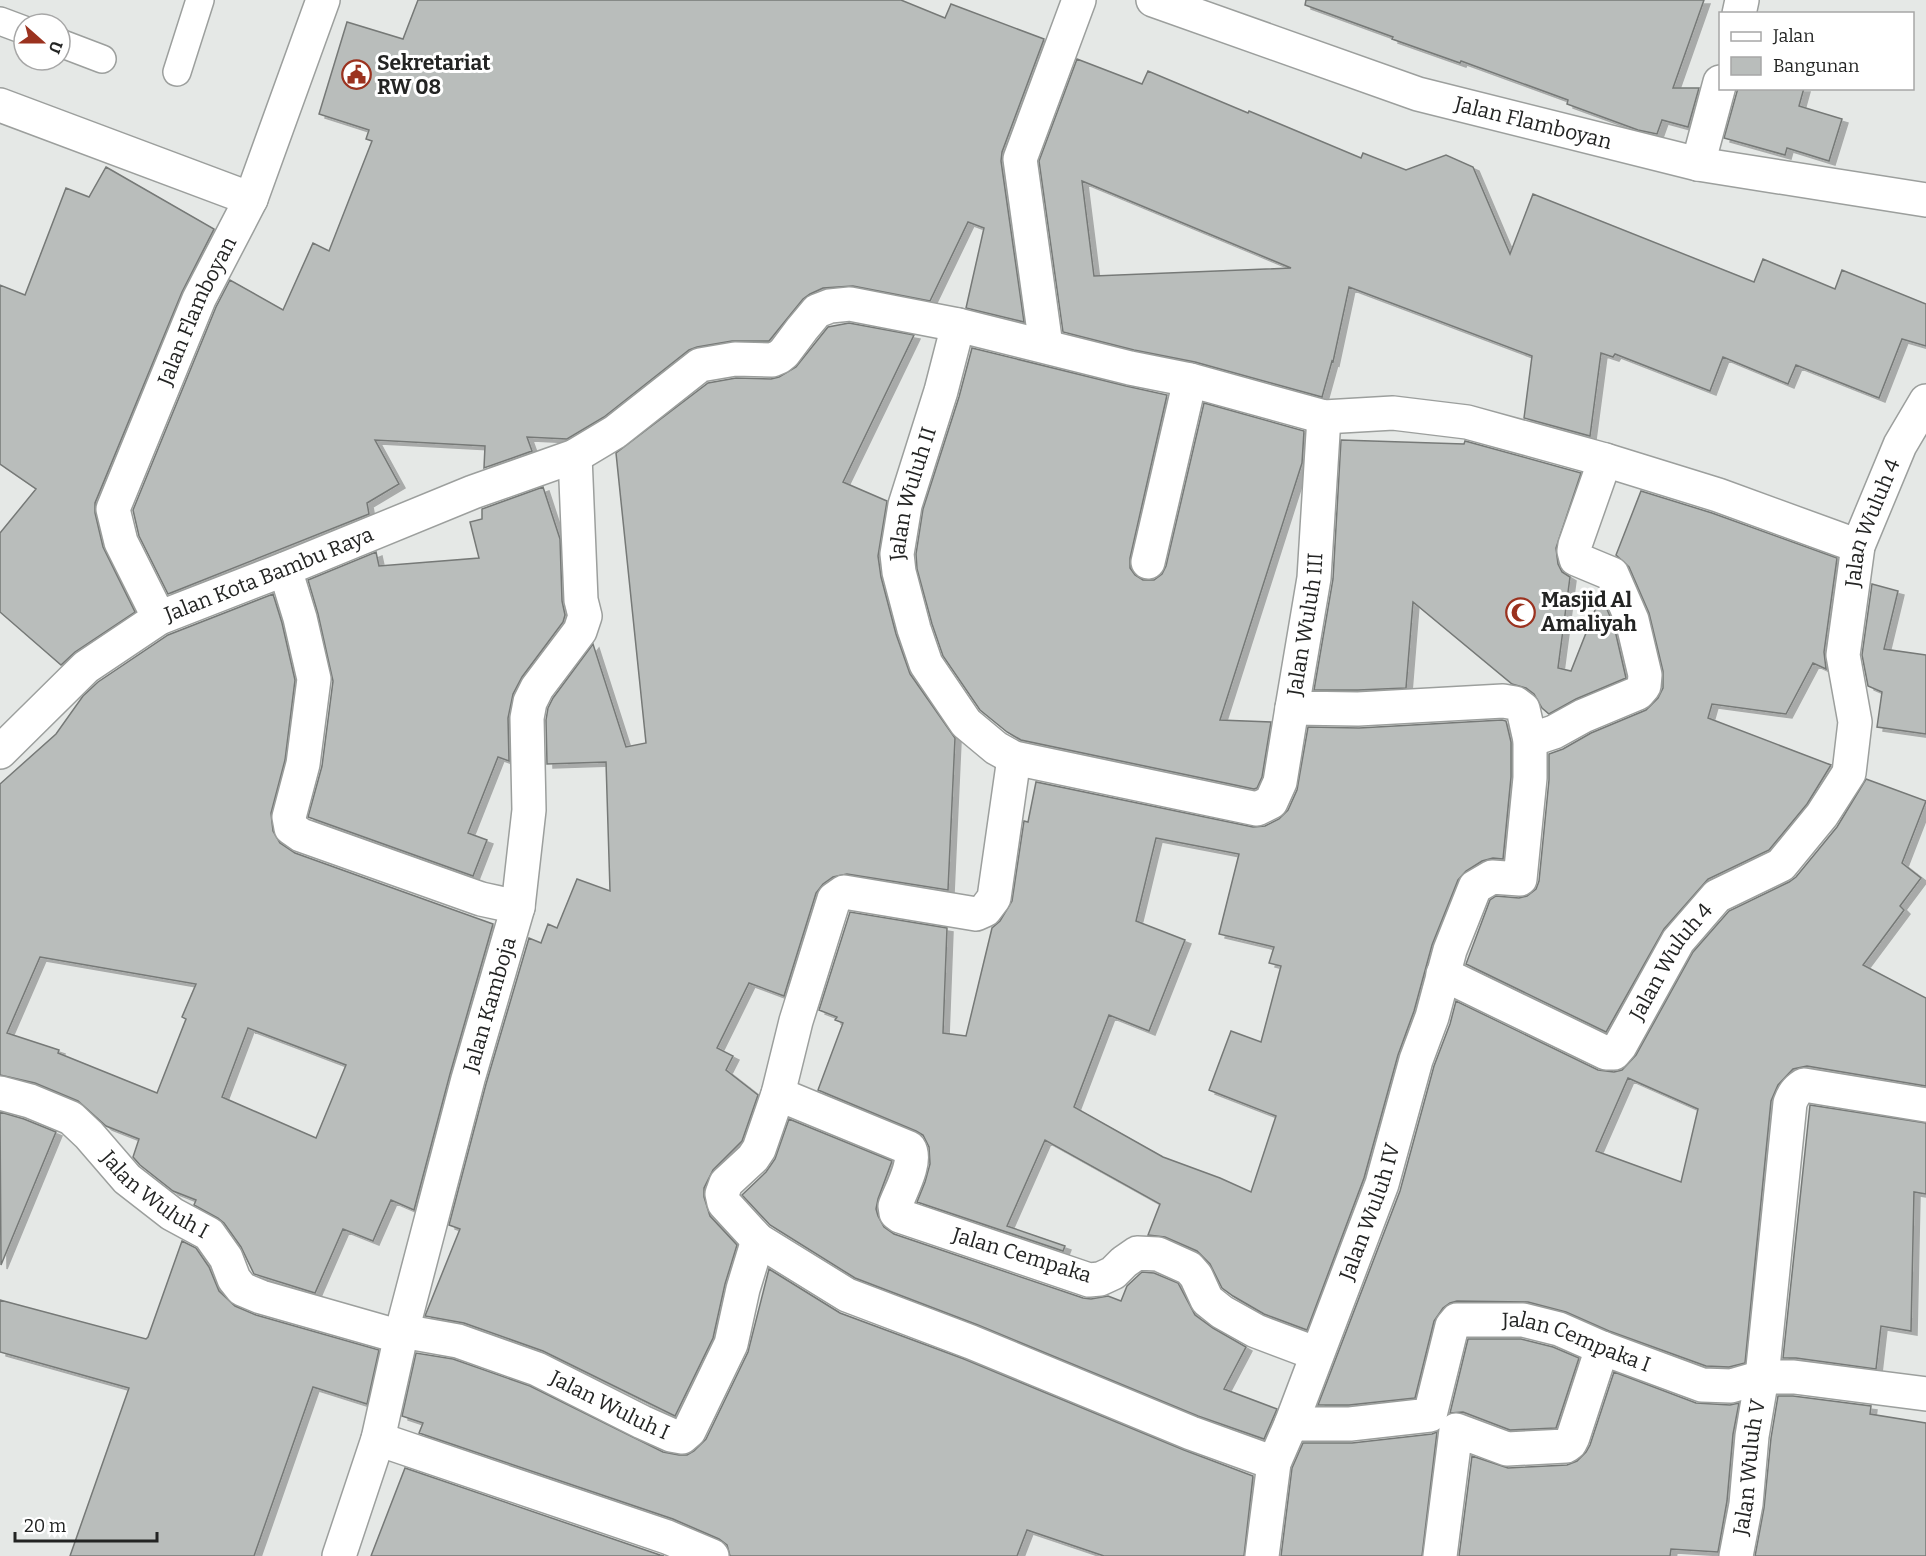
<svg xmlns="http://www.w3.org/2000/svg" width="1926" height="1556" viewBox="0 0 1926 1556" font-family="Bitter,serif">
<defs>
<filter id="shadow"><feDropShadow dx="6" dy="4" stdDeviation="0" flood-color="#0004"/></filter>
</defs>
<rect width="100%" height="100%" fill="#e5e8e6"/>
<path fill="#b9bdbb" stroke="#767977" stroke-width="1.5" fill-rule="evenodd" filter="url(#shadow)" d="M 418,0 L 901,0 L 945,18 L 951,4 L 1044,39 L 1002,152 L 1001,161 L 1024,322 L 966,308 L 984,228 L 968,222 L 930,301 L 853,286 L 823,288 L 810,294 L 803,299 L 769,341 L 732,341 L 697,347 L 689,350 L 604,417 L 567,439 L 527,437 L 532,451 L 484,468 L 485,446 L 375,440 L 399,484 L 367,503 L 369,514 L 168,594 L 139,536 L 133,510 L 216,307 L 230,280 L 283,310 L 313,243 L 329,251 L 372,141 L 366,139 L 369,130 L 319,114 L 347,22 L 403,39 Z
M 1306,0 L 1704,0 L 1673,88 L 1699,88 L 1688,127 L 1662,120 L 1657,134 L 1638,130 L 1567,104 L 1568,100 L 1461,61 L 1460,63 L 1392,39 L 1393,37 L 1305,5 Z
M 1077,59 L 1142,84 L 1148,71 L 1248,113 L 1249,111 L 1361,158 L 1363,153 L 1406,170 L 1446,155 L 1473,167 L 1510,254 L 1533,194 L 1754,282 L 1763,259 L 1835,289 L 1842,270 L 1926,304 L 1926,346 L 1902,339 L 1879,398 L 1796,365 L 1788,384 L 1723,357 L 1710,391 L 1615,354 L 1613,357 L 1601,353 L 1590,436 L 1524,418 L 1532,356 L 1349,287 L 1333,362 L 1332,361 L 1322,397 L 1195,362 L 1134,350 L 1063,332 L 1039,161 ZM 1082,181 L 1291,268 L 1094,276 Z
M 1738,88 L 1804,88 L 1799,106 L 1842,119 L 1829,161 L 1787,148 L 1785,155 L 1724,138 Z
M 106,167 L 214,229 L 182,292 L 95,503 L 95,513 L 103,547 L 135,612 L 75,652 L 61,665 L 0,612 L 0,533 L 36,489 L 0,464 L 0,285 L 25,295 L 66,188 L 89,197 Z
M 849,323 L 914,335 L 843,482 L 887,501 L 878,556 L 881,577 L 896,634 L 910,674 L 955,738 L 948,890 L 847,874 L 833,877 L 823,884 L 816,893 L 784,996 L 749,983 L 717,1048 L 733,1056 L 726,1070 L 758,1095 L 742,1141 L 713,1170 L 704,1188 L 704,1197 L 710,1216 L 737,1245 L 725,1284 L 713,1338 L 675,1416 L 543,1351 L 464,1323 L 425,1316 L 460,1229 L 449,1225 L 486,1084 L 529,938 L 541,943 L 548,924 L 557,928 L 577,879 L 610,891 L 606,762 L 547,764 L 546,720 L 548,708 L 553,698 L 593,644 L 626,747 L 646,743 L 616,453 L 708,383 L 736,378 L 771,379 L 779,377 L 796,367 L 828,327 Z
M 972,348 L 1126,386 L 1167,395 L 1130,558 L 1130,568 L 1135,575 L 1143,580 L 1154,580 L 1162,574 L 1166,566 L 1204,403 L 1304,431 L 1302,463 L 1220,720 L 1271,722 L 1262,777 L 1257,788 L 1254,789 L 1021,740 L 1007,732 L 980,710 L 943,656 L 932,624 L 917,569 L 916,554 L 923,509 L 959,397 Z
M 1341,440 L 1464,444 L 1465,441 L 1581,473 L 1556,548 L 1558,564 L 1562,572 L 1570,577 L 1558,668 L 1571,671 L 1601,595 L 1614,626 L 1626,678 L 1576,699 L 1549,714 L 1542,708 L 1534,694 L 1526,688 L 1512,684 L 1413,602 L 1406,688 L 1358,690 L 1314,690 L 1333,579 Z
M 543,487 L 560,539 L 562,601 L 565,615 L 563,622 L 522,677 L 513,694 L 508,718 L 509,761 L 498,757 L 468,833 L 487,840 L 473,876 L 308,817 L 322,766 L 333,681 L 318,614 L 308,580 L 376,552 L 379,566 L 479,558 L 470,522 L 482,519 L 482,509 Z
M 1641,491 L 1712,513 L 1837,558 L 1824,652 L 1826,669 L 1813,663 L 1786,714 L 1712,704 L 1708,718 L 1831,765 L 1807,804 L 1769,850 L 1708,879 L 1664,929 L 1606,1032 L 1466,964 L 1490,900 L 1496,896 L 1519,898 L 1527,896 L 1536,889 L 1539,881 L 1549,780 L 1549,754 L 1563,749 L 1591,733 L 1646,710 L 1658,698 L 1663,688 L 1663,671 L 1649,613 L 1629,567 L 1616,555 Z
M 1872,584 L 1898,591 L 1884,649 L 1926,655 L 1926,734 L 1877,727 L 1882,692 L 1868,686 L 1862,655 Z
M 273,594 L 282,623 L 295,680 L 285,760 L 271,813 L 273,831 L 280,843 L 295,853 L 493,924 L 450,1074 L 414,1210 L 391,1200 L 373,1241 L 343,1229 L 315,1293 L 254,1274 L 241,1247 L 224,1223 L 218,1218 L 194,1205 L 196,1200 L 173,1191 L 140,1165 L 133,1157 L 139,1139 L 106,1126 L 78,1101 L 35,1083 L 0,1075 L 0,784 L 56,734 L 83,696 L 98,682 L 168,635 ZM 40,957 L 196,984 L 182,1017 L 186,1019 L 157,1093 L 58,1053 L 59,1050 L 7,1033 ZM 248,1028 L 346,1065 L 316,1138 L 222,1097 Z
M 1502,720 L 1506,721 L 1511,742 L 1511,777 L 1503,859 L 1493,858 L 1482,861 L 1466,871 L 1458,880 L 1432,945 L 1414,1011 L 1398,1055 L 1364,1178 L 1307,1330 L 1264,1314 L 1233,1296 L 1222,1288 L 1210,1264 L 1197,1251 L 1165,1237 L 1148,1235 L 1160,1204 L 1045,1140 L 1007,1226 L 1065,1246 L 1063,1251 L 917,1202 L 925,1182 L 930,1164 L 929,1147 L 923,1135 L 916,1131 L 818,1090 L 843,1023 L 835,1020 L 837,1017 L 819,1010 L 850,912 L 947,928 L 943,1033 L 966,1036 L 992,928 L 1000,921 L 1012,901 L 1024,821 L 1028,822 L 1036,782 L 1253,827 L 1265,826 L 1279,819 L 1288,810 L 1297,790 L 1308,727 L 1359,728 ZM 1156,838 L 1239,854 L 1219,934 L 1274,947 L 1269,963 L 1281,966 L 1261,1042 L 1231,1031 L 1209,1090 L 1276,1116 L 1251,1192 L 1220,1178 L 1163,1157 L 1074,1107 L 1109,1015 L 1149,1031 L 1185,940 L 1136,921 Z
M 1866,779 L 1926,801 L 1902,863 L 1921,878 L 1900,906 L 1904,910 L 1863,965 L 1926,998 L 1926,1086 L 1807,1066 L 1793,1069 L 1778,1085 L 1771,1101 L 1745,1363 L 1729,1367 L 1706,1366 L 1609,1331 L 1566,1312 L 1528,1302 L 1457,1301 L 1450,1303 L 1443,1308 L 1434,1321 L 1415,1398 L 1349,1405 L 1318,1405 L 1400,1191 L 1434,1066 L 1450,1024 L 1456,1001 L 1598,1070 L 1614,1072 L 1622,1070 L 1636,1055 L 1693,952 L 1729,911 L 1789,882 L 1796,877 L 1837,827 ZM 1628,1078 L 1698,1109 L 1681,1182 L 1596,1151 Z
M 1810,1105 L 1926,1123 L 1926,1194 L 1914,1192 L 1911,1331 L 1881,1326 L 1876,1369 L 1796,1358 L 1783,1358 Z
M 0,1112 L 24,1119 L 56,1132 L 1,1265 Z
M 789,1119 L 892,1161 L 878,1199 L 876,1209 L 878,1216 L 884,1227 L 894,1234 L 1083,1298 L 1091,1299 L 1108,1296 L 1121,1301 L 1127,1286 L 1142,1272 L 1154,1273 L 1178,1283 L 1195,1315 L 1213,1328 L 1246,1347 L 1224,1389 L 1277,1409 L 1264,1439 L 1198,1416 L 978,1325 L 855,1278 L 770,1225 L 742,1195 L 766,1172 L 775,1159 Z
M 182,1241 L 196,1248 L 209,1267 L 219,1291 L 235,1306 L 256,1315 L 379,1350 L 367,1404 L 313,1387 L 254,1556 L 70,1556 L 129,1388 L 0,1352 L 0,1300 L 146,1339 L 148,1337 Z
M 769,1269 L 840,1313 L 964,1359 L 1184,1450 L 1253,1476 L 1244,1556 L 1104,1556 L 1027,1530 L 1017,1556 L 730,1556 L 727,1545 L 719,1539 L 673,1519 L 419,1433 L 423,1423 L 402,1416 L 416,1353 L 453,1359 L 530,1386 L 663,1452 L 679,1455 L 687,1455 L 694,1451 L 706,1439 L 748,1352 Z
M 1468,1339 L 1521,1339 L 1553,1347 L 1579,1358 L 1556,1428 L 1510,1430 L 1463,1412 L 1450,1413 Z
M 1614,1372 L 1696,1403 L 1730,1405 L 1739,1403 L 1733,1434 L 1727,1501 L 1718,1552 L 1671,1549 L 1670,1556 L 1459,1556 L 1472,1456 L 1508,1468 L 1567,1465 L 1577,1461 L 1586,1452 L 1590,1445 Z
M 1778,1396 L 1793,1396 L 1871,1406 L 1870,1414 L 1926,1423 L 1926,1556 L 1755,1556 L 1764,1508 L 1771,1438 Z
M 1437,1432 L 1422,1556 L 1281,1556 L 1292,1468 L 1303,1443 L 1352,1443 L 1432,1434 Z
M 405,1468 L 660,1555 L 664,1556 L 371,1556 Z"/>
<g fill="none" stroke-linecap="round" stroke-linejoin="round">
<defs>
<path id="lane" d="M 0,21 L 24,30
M 60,43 L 102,59
M 177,72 L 200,0"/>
<g id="street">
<path id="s1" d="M 1153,0 L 1418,94 L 1698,164 L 1926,200"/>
<path d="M 1739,14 L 1742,0"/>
<path d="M 0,105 L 251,199"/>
<path d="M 1698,164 L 1720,82"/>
<path d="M 1046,346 L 1020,159 L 1079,0"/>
<path d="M 1148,562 L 1190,380"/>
<path d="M 285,569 L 300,618 L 314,679 L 303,764 L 289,817 L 291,828 L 301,835 L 481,899 L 518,907"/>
<path id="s2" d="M 159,618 L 121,542 L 113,509 L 199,299 L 251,199 L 323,0"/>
<path id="s3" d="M 1292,708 L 1280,782 L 1271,802 L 1257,809 L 1014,758 L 996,748 L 966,723 L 926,664 L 914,629 L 899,572 L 897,554 L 905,505 L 941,391 L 958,325 L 1130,368 L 1190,380 L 1324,417 L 1393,413 L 1467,422 L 1605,460 L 1718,495 L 1858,546"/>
<path d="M 1530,740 L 1554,732 L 1583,716 L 1638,693 L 1644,686 L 1645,675 L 1632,620 L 1612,574 L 1576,559 L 1574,551 L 1575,545 L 1605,460"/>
<path id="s4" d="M 0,752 L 86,667 L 159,618 L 285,569 L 473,492 L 575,456 L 615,432 L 700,365 L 735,359 L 772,360 L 779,357 L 784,353 L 802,329 L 817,311 L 830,306 L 850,304 L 958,325"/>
<path d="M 1014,758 L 994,898 L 985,910 L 976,914 L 844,892 L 834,899 L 796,1021 L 778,1094 L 759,1149 L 753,1158 L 726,1183 L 722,1194 L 724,1203 L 758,1240 L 847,1295 L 971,1342 L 1191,1433 L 1274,1463"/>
<path id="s5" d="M 1443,974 L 1606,1053 L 1614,1053 L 1620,1046 L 1678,941 L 1717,896 L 1781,865 L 1822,815 L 1849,773 L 1855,722 L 1843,655 L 1858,546 L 1900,445 L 1926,401"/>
<path id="s6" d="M 0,1093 L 30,1101 L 71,1118 L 89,1135 L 127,1179 L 172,1214 L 209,1234 L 226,1258 L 234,1279 L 242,1289 L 261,1297 L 401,1337"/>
<path d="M 778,1094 L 909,1148 C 918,1161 900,1192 895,1206 L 896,1213 L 900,1216 L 1089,1280 L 1100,1279 L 1113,1273 L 1124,1262 L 1137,1253 L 1158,1254 L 1189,1268 L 1196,1276 L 1207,1300 L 1222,1312 L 1256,1331 L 1317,1354"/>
<path id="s7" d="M 402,1331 L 458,1341 L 537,1369 L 642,1422 L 671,1435 L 682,1437 L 689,1431 L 731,1344 L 743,1289 L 758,1240"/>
<path id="s8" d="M 1291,1424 L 1350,1424 L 1430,1415 L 1452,1326 L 1457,1320 L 1523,1320 L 1559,1329 L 1602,1348 L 1702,1385 L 1731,1386 L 1762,1377 L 1794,1377 L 1926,1394"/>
<path d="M 378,1439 L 667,1537 L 712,1556"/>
<path id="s9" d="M 339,1556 L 378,1439 L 402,1331 L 468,1079 L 518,907 L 529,810 L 527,718 L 530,702 L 537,688 L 580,631 L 585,616 L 581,600 L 575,456"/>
<path id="s10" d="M 1262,1556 L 1274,1463 L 1291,1424 L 1382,1184 L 1416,1060 L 1432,1017 L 1450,950 L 1475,887 L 1492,877 L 1520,879 L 1530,778 L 1530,740 L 1523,709 L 1515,703 L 1503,701 L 1358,709 L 1292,708 L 1314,578 L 1324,417"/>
<path d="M 1440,1556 L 1456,1430 L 1507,1449 L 1566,1446 L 1570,1443 L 1573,1437 L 1602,1348"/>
<path id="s11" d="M 1736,1556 L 1746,1504 L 1752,1436 L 1762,1377 L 1790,1103 C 1793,1095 1796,1090 1804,1085 L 1926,1105"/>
</g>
</defs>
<use href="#lane" stroke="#9c9f9d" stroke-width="30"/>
<use href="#street" stroke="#9c9f9d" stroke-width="36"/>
<use href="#lane" stroke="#fff" stroke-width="27"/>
<use href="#street" stroke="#fff" stroke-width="33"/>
</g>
<defs>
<symbol id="civic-ring" viewBox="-11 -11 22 22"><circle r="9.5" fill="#fff" stroke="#9b321f" stroke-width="1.5"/><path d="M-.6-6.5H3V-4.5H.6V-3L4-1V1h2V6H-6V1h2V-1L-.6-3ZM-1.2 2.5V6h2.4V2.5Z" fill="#9b321f"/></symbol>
<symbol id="mosque-ring" viewBox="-11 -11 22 22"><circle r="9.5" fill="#fff" stroke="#9b321f" stroke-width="1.5"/><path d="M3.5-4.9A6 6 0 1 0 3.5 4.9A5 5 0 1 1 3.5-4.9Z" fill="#9b321f"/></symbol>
</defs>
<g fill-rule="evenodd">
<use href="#civic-ring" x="340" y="58" width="33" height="33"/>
<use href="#mosque-ring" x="1504" y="596" width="33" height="33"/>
</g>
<g text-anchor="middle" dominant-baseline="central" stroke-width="6" stroke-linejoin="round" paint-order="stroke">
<g font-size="21" font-weight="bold" fill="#232423" stroke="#fff" text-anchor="start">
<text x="377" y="63">Sekretariat<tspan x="377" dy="24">RW 08</tspan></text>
<text x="1541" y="600">Masjid Al<tspan x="1541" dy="24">Amaliyah</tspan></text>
</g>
<g font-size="21" fill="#232423" stroke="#fff">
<text stroke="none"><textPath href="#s1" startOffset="400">Jalan Flamboyan</textPath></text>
<text stroke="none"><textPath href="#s2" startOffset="334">Jalan Flamboyan</textPath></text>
<text stroke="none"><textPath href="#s3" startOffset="668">Jalan Wuluh II</textPath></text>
<text stroke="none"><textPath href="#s5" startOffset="819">Jalan Wuluh 4</textPath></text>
<text stroke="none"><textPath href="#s4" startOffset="327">Jalan Kota Bambu Raya</textPath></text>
<text stroke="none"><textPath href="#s10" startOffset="1242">Jalan Wuluh III</textPath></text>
<text stroke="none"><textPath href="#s5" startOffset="297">Jalan Wuluh 4</textPath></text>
<text stroke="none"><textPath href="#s9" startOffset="572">Jalan Kamboja</textPath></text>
<text stroke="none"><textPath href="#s6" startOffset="190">Jalan Wuluh I</textPath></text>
<text stroke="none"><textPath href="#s10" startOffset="363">Jalan Wuluh IV</textPath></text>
<text transform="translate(1022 1255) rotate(17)">Jalan Cempaka</text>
<text stroke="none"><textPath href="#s8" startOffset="362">Jalan Cempaka I</textPath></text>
<text stroke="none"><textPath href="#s7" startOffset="222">Jalan Wuluh I</textPath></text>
<text stroke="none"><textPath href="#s11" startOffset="90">Jalan Wuluh V</textPath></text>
</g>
</g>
<rect x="1719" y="12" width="195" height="78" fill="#ffffff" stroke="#a7a7a7" stroke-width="1.5"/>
<rect x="1731" y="32" width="30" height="9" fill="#ffffff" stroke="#a7a7a7" stroke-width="1.5"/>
<text x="1773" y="42" font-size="18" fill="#232423">Jalan</text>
<rect x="1731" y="57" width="30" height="18" fill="#b9bdbb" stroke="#a7a7a7" stroke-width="1.5"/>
<text x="1773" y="72" font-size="18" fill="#232423">Bangunan</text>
<g transform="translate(42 42) rotate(111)"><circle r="28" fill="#ffffff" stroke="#a7a7a7" stroke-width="1.5"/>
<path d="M0-4.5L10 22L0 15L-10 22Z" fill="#9b321f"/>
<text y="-9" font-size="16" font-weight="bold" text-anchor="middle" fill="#232423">U</text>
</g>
<path d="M15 1532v9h142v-9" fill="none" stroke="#232423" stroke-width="3"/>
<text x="24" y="1532" font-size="18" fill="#232423" stroke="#ffffff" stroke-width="4.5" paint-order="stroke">20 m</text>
</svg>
